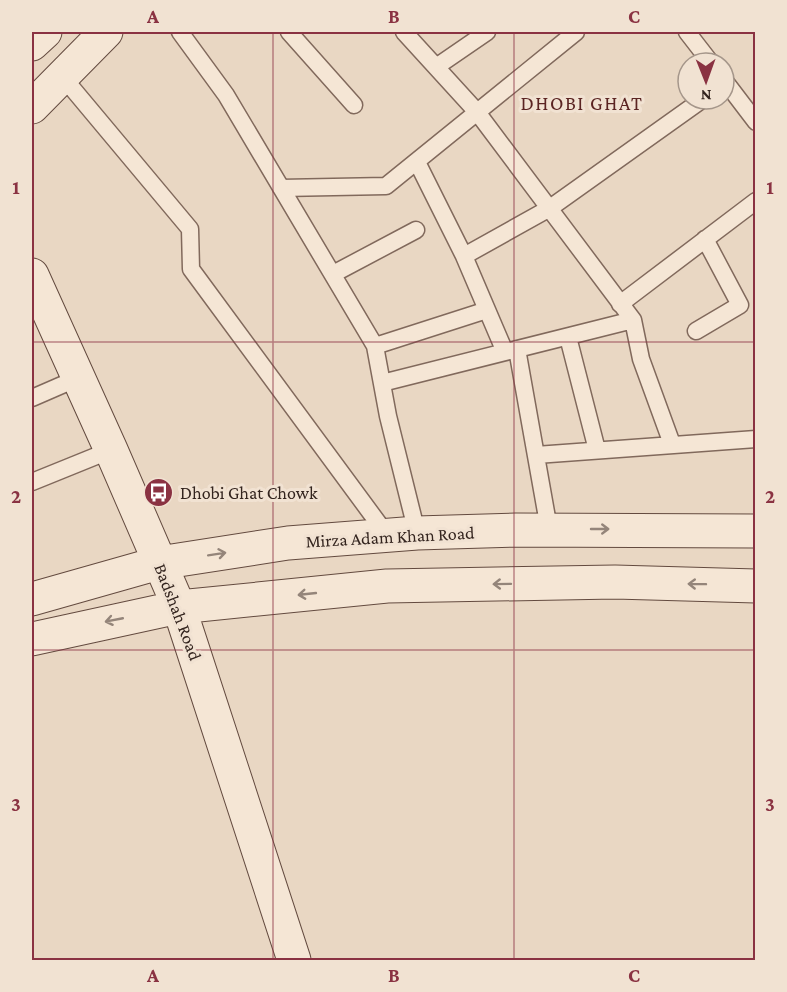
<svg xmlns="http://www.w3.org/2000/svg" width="787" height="992" viewBox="0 0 787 992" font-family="'Crimson Pro',serif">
<rect width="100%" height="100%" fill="#e9d7c3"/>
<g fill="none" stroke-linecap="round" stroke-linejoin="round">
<defs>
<path id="lane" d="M 180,32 L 226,95 L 375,346 L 388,416 L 417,533
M 289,32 L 354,105
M 404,32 L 477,112 L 633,320 L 641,359 L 672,444
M 687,32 L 711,63
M 436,67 L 487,32
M 62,76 L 190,229 L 191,269 L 387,535
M 724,80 L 756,122
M 417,162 L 464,256 L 505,352
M 281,188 L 386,186 L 576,32
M 464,256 L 550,208 L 703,99
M 333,274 L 416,230
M 620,304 L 756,201
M 696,331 L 740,305 L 705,239
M 568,337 L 597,450
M 375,346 L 487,310
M 517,349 L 549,529
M 382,383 L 633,320
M 32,398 L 78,378
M 536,455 L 756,439
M 32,482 L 111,450"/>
<path id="secondary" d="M 32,44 L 45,32
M 32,107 L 106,32
M 32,275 L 111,450 L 179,607 L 294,960
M 32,599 L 159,563 L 288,543 L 417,533 L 516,530 L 756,531
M 32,639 L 179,607 L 387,586 L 615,582 L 756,586"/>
</defs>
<use href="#lane" stroke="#81695c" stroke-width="19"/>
<use href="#secondary" stroke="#634a3f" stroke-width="35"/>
<use href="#lane" stroke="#f5e6d5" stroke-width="16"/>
<use href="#secondary" stroke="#f5e6d5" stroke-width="33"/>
</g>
<defs><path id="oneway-shaft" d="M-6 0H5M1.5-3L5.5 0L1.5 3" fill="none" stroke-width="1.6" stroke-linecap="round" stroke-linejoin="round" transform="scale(1.5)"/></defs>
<g stroke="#94857a">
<use href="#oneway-shaft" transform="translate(600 529)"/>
<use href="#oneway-shaft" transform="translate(217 554) rotate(-9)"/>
<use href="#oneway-shaft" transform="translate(502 584) rotate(179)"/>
<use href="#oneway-shaft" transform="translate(697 584) rotate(-179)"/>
<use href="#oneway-shaft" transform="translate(307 594) rotate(174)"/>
<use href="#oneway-shaft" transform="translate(114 620) rotate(169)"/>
</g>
<path fill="none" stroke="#8a3242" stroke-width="1.5" stroke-opacity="0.55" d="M 273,32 L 273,960M 514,32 L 514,960M 32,342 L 756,342M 32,650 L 756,650"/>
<defs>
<symbol id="bus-disc" viewBox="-11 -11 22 22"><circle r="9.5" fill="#8a3242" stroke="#f1e2d2"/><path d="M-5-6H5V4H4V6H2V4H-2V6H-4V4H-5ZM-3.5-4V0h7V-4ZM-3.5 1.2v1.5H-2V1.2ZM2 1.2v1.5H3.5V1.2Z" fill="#fff"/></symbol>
</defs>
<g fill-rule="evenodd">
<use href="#bus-disc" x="142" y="476" width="33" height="33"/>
</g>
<g text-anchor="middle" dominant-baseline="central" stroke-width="6" stroke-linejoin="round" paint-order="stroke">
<g font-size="18" fill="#33241e" stroke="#f1e2d2" text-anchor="start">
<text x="180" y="493">Dhobi Ghat Chowk</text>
</g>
<g font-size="18" fill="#33241e" stroke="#f1e2d2">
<text transform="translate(390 537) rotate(-3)">Mirza Adam Khan Road</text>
<text transform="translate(178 612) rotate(69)">Badshah Road</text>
</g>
<g font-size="20" letter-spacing="1.5" fill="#5b2422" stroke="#f1e2d2">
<text x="582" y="103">DHOBI GHAT</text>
</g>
</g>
<rect width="787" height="992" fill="none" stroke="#f1e2d2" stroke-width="66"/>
<g transform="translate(706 81) rotate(179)"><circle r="28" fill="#f1e2d2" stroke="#a5968a" stroke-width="1.5"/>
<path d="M0-4.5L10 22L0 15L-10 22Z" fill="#8a3242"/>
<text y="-9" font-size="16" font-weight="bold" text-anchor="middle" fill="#33241e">N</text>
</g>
<rect x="33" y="33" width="721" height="926" fill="none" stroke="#8a3242" stroke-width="2"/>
<g font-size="20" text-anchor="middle" font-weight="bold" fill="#8a3242">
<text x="153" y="23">A</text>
<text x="394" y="23">B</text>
<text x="634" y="23">C</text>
<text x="16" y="194">1</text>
<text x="770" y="194">1</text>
<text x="16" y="503">2</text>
<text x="770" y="503">2</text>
<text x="16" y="811">3</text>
<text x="770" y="811">3</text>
<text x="153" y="982">A</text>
<text x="394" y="982">B</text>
<text x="634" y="982">C</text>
</g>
</svg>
